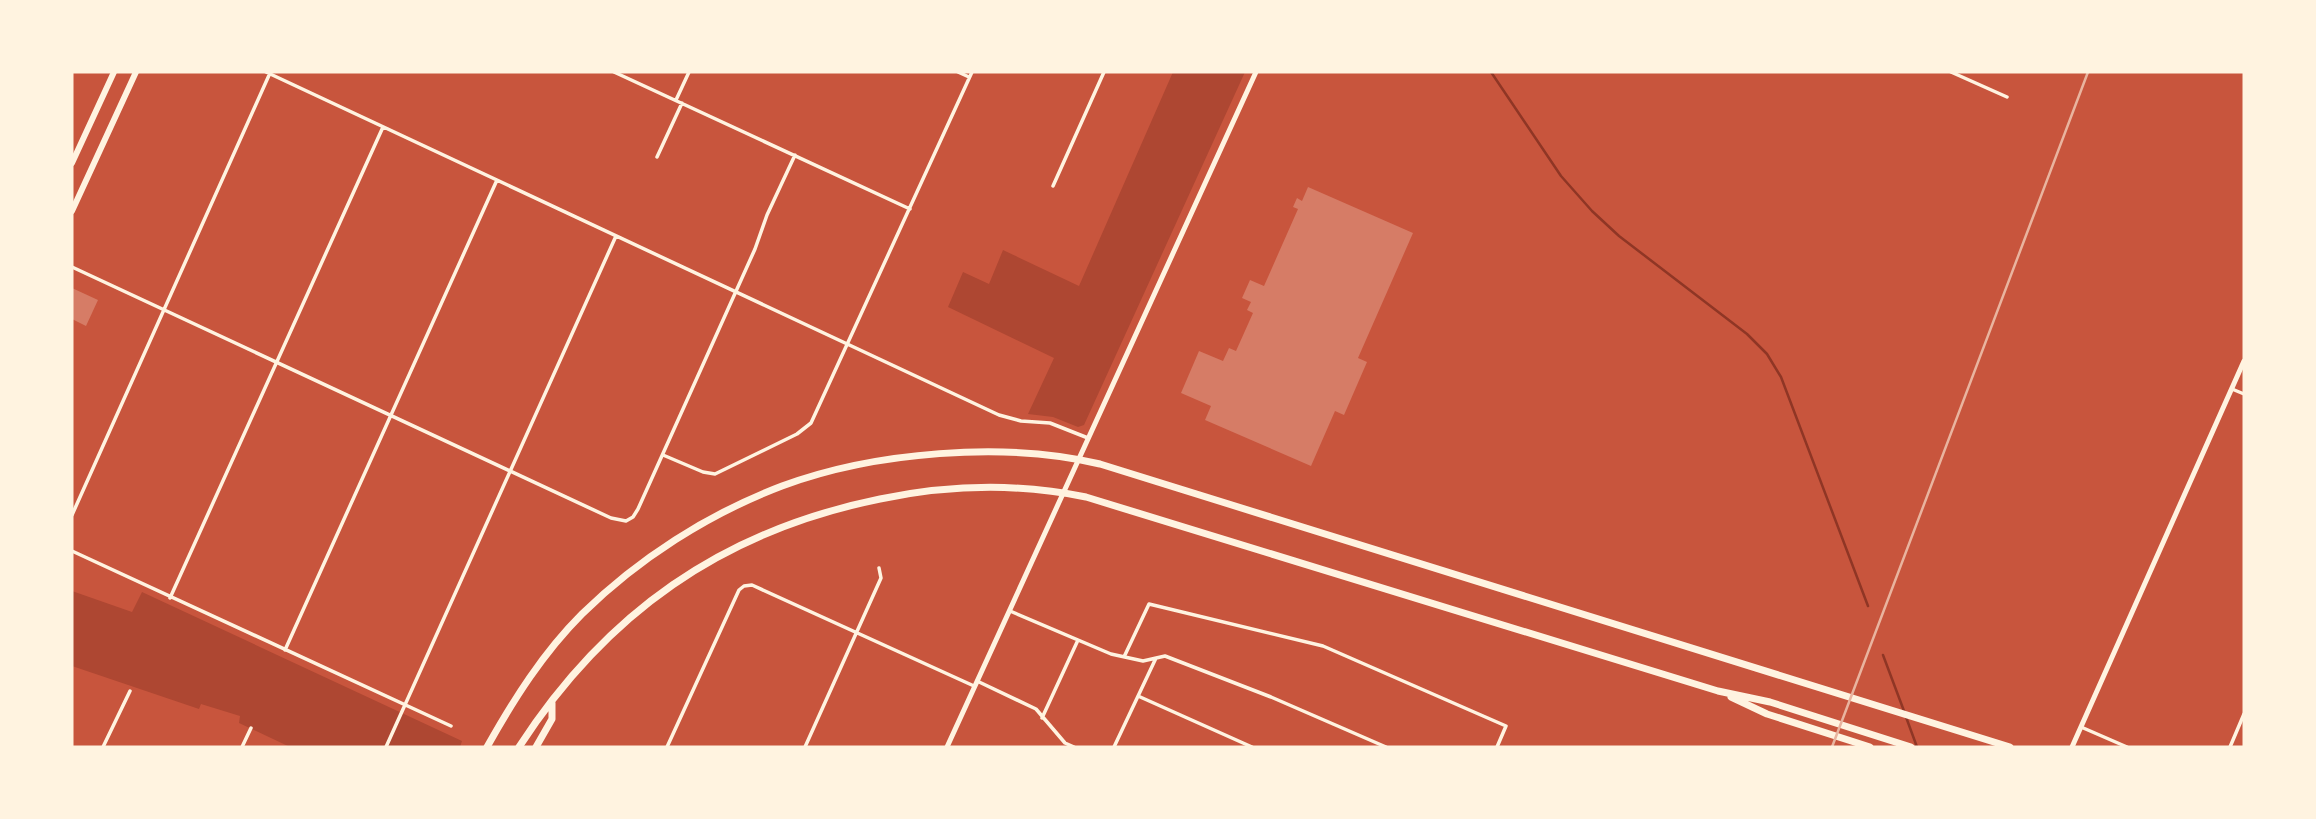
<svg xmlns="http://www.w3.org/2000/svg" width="2316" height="819" viewBox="0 0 2316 819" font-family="Helvetica,sans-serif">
<rect width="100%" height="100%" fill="#c8553d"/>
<path fill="#ae4732" d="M 1173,72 L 1245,72 L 1084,425 L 1078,427 L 1053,417 L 1028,414 L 1054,358 L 948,307 L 963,272 L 989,284 L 1003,250 L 1079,286 Z
M 72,591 L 132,612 L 142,592 L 462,741 L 460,747 L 290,747 L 239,723 L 240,716 L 201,704 L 199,709 L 72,666 Z"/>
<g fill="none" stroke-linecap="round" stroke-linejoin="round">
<path stroke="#8f3625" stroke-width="2.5" d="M 1491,72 L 1561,176 L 1592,211 L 1619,236 L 1747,334 L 1767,354 L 1781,377 L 1868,606
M 1883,655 L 1904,711
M 1906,717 L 1917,747"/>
</g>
<path fill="#d67c66" d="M 1308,187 L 1413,233 L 1358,358 L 1367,362 L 1344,415 L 1335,411 L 1311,466 L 1205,420 L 1211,406 L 1181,393 L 1199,351 L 1223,361 L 1229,348 L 1236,351 L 1253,313 L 1247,310 L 1251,302 L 1242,298 L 1250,280 L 1264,286 L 1298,209 L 1293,207 L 1297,198 L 1302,201 Z
M 72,288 L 98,300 L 86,326 L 72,319 Z"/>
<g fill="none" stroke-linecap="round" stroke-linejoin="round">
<path stroke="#fff3e0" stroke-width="3.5" d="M 266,72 L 999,415 L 1021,421 L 1050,423 L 1088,438
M 614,72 L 910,209
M 958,72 L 969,77
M 1951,72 L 2007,97
M 676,100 L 689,72
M 657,157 L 682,103
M 1053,186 L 1104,72
M 72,267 L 611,518 L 626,521 L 633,517 L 638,509 L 755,249 L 767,215 L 795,155
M 2232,389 L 2244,394
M 663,455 L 703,472 L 715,474 L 797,434 L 811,423 L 972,72
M 72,515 L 270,73
M 72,551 L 451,726
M 170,598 L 383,127
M 1010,611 L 1111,654 L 1143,661 L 1165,656 L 1271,697 L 1386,747
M 285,650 L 497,180
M 1124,657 L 1149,604 L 1323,646 L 1506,726 L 1497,747
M 977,681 L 1036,709 L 1065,743 L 1074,747
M 1138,696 L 1252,747
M 1042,718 L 1078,640
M 2081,727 L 2127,747
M 103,747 L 130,691
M 242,747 L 251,728
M 386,747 L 616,236
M 667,747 L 739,590 L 744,586 L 752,585 L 974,686
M 805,747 L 881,578 L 879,568
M 1114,747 L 1156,658
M 2230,747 L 2244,714"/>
<path stroke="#fff3e0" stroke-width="5" d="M 947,747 L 1256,72
M 2072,747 L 2244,361"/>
<path stroke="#fff3e0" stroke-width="6" d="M 72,163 L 114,72
M 72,211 L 136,72"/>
<path stroke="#fff3e0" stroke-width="7" d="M 1731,697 L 1767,714 L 1870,747
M 487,747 C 514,699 543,653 582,614 C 638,559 708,514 782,486 C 874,452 1004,441 1100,464 L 2010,747
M 519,747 C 606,613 722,531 880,499 C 948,485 1018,483 1086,497 L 1718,691 L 1770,702 L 1911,747
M 536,747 L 552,719 L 552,703"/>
<path stroke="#e9b49f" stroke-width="2.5" d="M 1832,747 L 2088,72"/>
</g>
<rect width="2316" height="819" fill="none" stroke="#fff3e0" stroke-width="147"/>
</svg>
